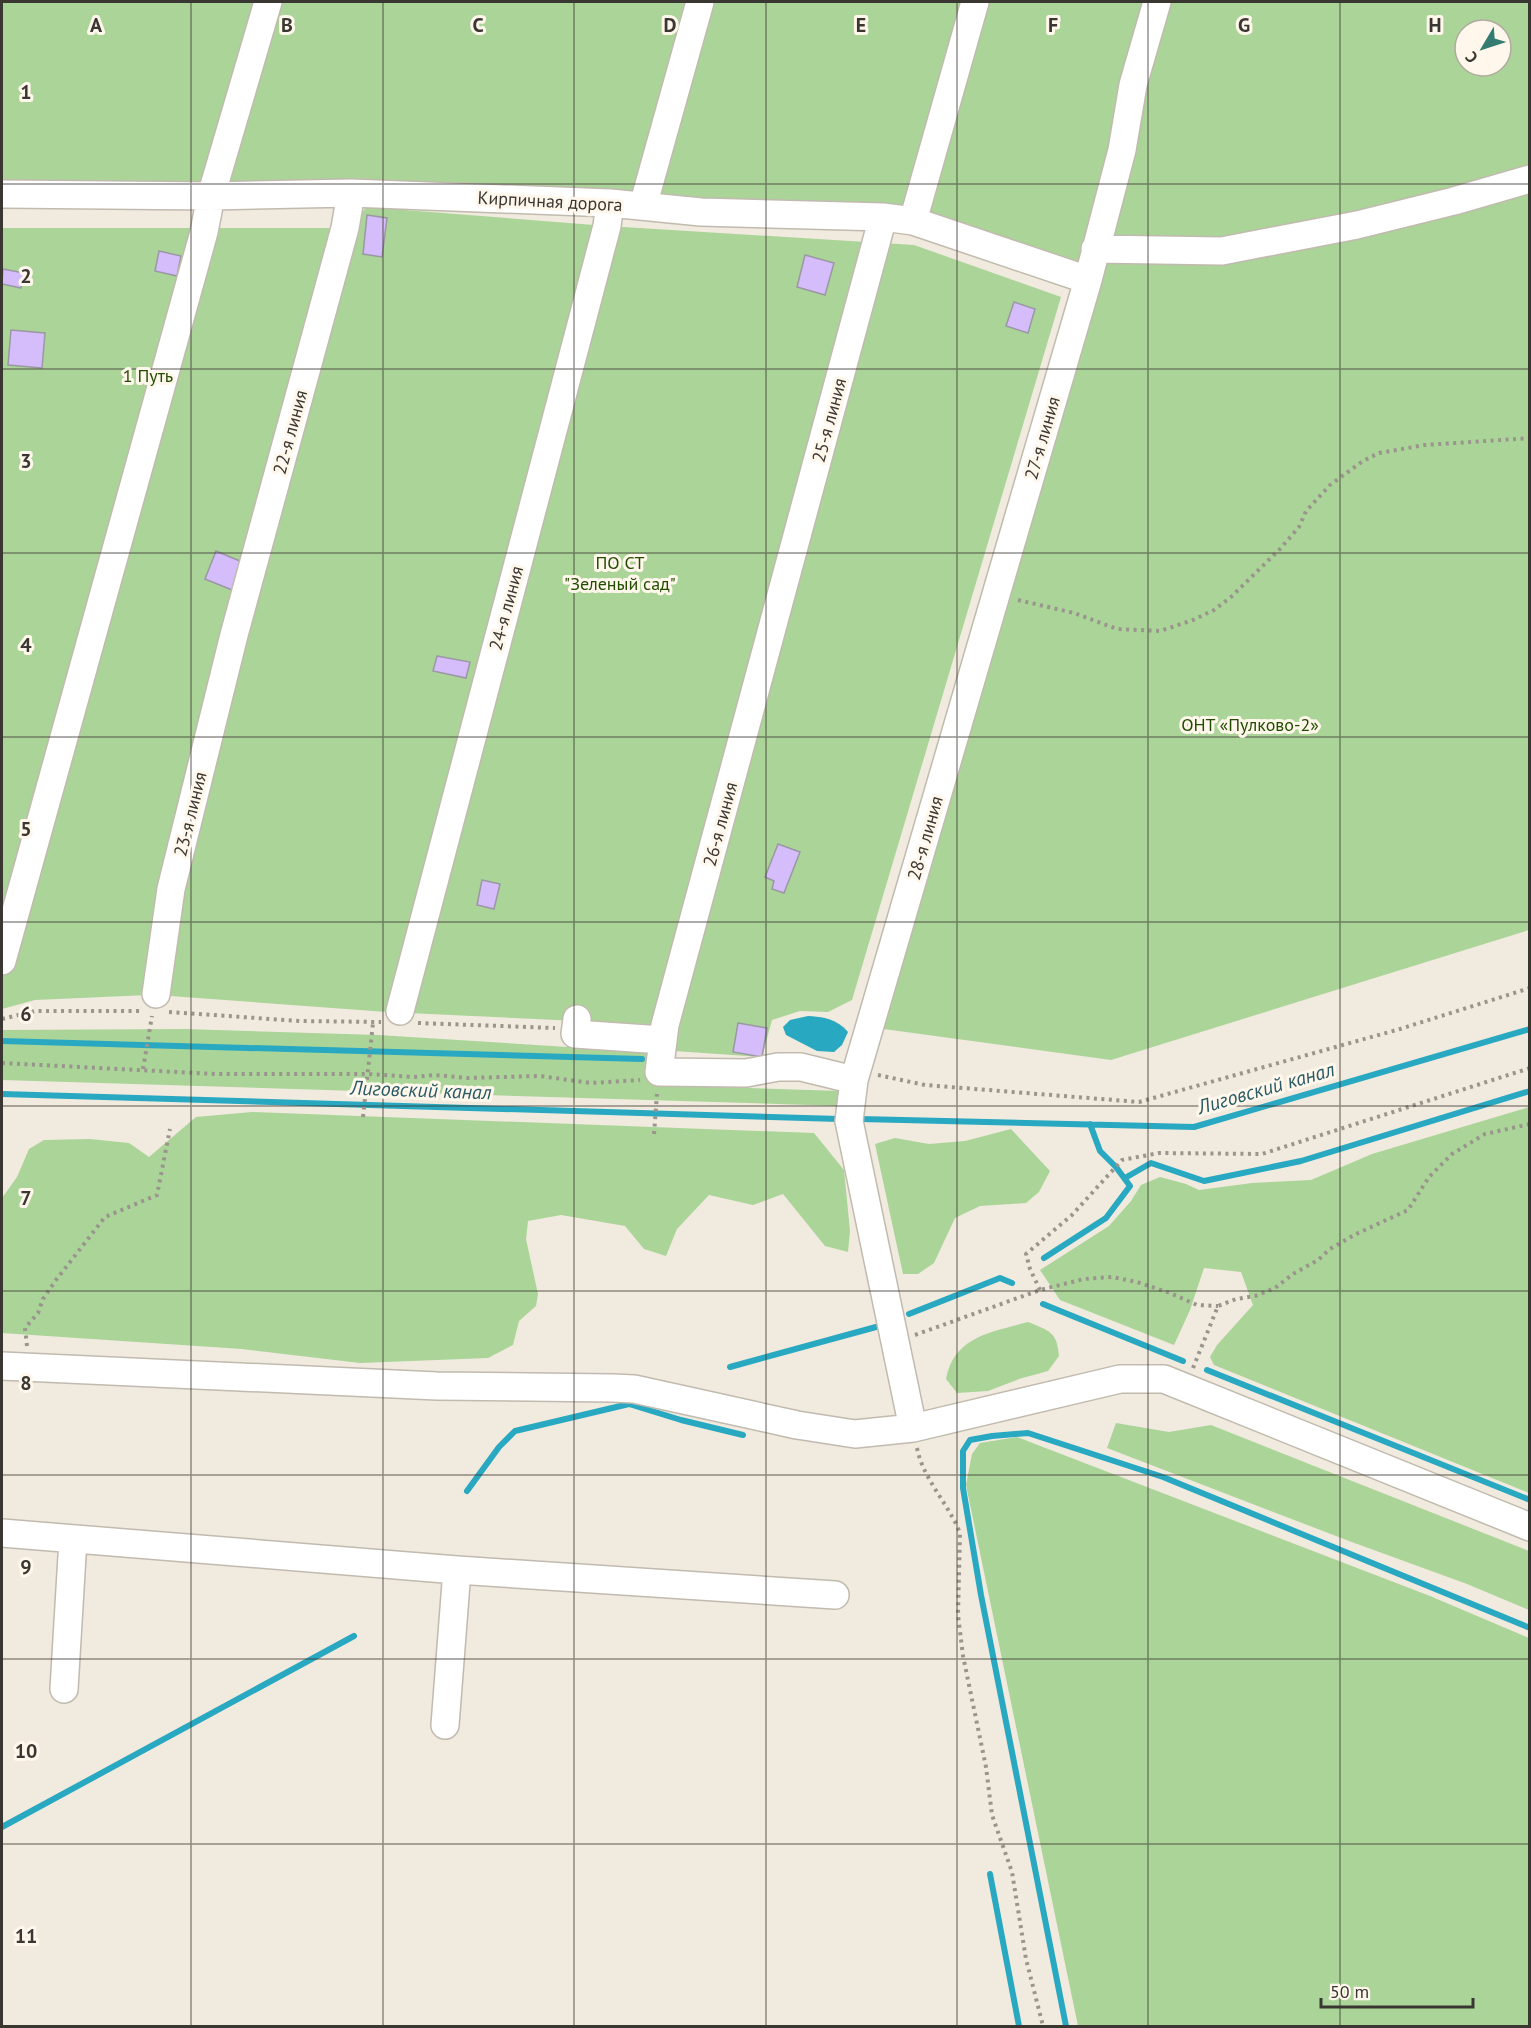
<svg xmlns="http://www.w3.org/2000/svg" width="1531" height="2028" viewBox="0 0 1531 2028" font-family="'PT Sans',sans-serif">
<rect width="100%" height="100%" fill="#f1eade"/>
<path fill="#abd499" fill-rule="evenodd" d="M 2,2 L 1529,2 L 1529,930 L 1111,1060 L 869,1027 L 1088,280 L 913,221 L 2,194 ZM 1465,30 L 1501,30 L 1501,66 L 1465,66 Z
M 367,207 L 607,226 L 914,245 L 1061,297 L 852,1000 L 828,1012 L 800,1011 L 772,1020 L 762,1057 L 674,1051 L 665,1025 L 387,1012 L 170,996 L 184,887 L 354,229 L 357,217 Z
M 2,228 L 339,228 L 148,995 L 35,1000 L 2,1009 Z
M 185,1029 L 378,1035 L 647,1052 L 654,1085 L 841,1091 L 842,1106 L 2,1080 L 2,1030 Z
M 1529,1107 L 1529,1493 L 1214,1365 L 1210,1357 L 1217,1345 L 1253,1305 L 1241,1272 L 1204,1268 L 1190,1310 L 1174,1345 L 1060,1300 L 1040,1270 L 1109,1226 L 1131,1201 L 1141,1185 L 1160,1177 L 1186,1184 L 1199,1190 L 1252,1183 L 1311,1180 L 1372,1154 Z
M 252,1112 L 814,1133 L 844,1170 L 850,1231 L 848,1252 L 825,1246 L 783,1194 L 753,1205 L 709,1195 L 677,1229 L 666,1256 L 644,1249 L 625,1226 L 561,1215 L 528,1221 L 526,1239 L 538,1294 L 536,1306 L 519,1321 L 513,1345 L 488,1358 L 360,1363 L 242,1349 L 2,1333 L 2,1198 L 17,1177 L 29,1149 L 44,1140 L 90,1139 L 129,1143 L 149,1157 L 196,1117 Z
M 1011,1129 L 1050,1171 L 1039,1192 L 1026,1203 L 980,1206 L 955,1218 L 934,1263 L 918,1274 L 903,1274 L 875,1144 L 895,1138 L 929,1144 L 965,1141 Z
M 1028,1322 C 1050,1331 1057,1332 1059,1356 L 1048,1371 L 1019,1379 L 988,1391 L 957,1393 L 946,1379 C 954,1336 992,1332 1028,1322 Z
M 1116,1423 L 1169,1432 L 1211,1425 L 1529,1551 L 1529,1610 L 1467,1584 L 1349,1541 L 1107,1448 Z
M 1017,1437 L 1430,1596 L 1529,1638 L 1529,2026 L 1078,2026 L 966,1485 L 972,1454 L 980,1443 Z"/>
<path fill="#29a8c1" d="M 808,1016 C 824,1017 837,1019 848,1032 L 842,1045 L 834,1052 L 817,1051 L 786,1035 L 783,1027 L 790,1020 Z"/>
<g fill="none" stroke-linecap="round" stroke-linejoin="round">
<path stroke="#29a8c1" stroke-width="6" d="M 2,1041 L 642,1059
M 2,1094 L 839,1119
M 860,1119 L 1194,1127 L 1530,1029
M 1125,1178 L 1151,1163 L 1204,1181 L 1301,1161 L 1530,1091
M 1044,1258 L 1106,1218 L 1130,1186 L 1116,1167 L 1100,1151 L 1090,1124
M 1043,1304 L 1183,1361
M 909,1314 L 1000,1278 L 1012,1283
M 730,1367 L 876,1327
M 1207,1370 L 1530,1500
M 467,1491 L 499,1447 L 515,1431 L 629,1404 L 681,1420 L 743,1435
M 2,1827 L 354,1636
M 990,1874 L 1019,2026
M 1066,2026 L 981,1595 L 963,1488 L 963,1451 L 970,1440 L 992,1436 L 1028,1433 L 1163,1477 L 1530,1628"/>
</g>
<path fill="#d4bdfa" stroke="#9b97a3" stroke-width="1.5" d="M 367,215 L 387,218 L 382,257 L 363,254 Z
M 159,251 L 181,256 L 177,276 L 155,271 Z
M 805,255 L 834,263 L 825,295 L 797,287 Z
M 3,269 L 24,273 L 21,288 L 2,284 Z
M 1014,302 L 1035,309 L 1028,333 L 1006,326 Z
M 11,330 L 45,333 L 42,368 L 8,365 Z
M 216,551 L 247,564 L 237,592 L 205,579 Z
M 437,656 L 470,662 L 466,678 L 433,671 Z
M 778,844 L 800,852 L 784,893 L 772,889 L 774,881 L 765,877 Z
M 482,880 L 500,884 L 494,909 L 477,905 Z
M 738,1023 L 767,1028 L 762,1057 L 733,1052 Z"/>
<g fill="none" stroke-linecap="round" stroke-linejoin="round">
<defs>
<path id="minor" d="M 2,194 L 211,196 L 351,193 L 610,203 L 701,212 L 883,217 L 913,221 L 1088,280
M 643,206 L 700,2
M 913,221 L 975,2
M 1095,249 L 1222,251 L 1357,225 L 1454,201 L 1530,179
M 2,961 L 204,232 L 211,196 L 268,2
M 156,994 L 171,889 L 234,635 L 345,228 L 351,193
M 400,1011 L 607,226 L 610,203
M 577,1019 L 575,1034 L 662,1040
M 854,1080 L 801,1067 L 778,1067 L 746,1073 L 659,1072 L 665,1025 L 883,217
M 2,1366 L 437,1386 L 613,1388 L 634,1389 L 675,1398 L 797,1425 L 855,1434 L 913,1428 L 1120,1379 L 1164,1379 L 1530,1527
M 913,1428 L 849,1121 L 854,1080 L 1088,280 L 1122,150 L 1133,85 L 1157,2
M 2,1533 L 457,1570 L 835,1595
M 64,1689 L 73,1539
M 445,1725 L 457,1570"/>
</defs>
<use href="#minor" stroke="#c1baae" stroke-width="30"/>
<path stroke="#9a958c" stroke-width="4" stroke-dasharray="3 4.5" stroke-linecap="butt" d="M 1018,600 L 1074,613 L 1117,629 L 1160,631 L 1193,620 L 1214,610 L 1231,597 L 1280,549 L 1299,527 L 1306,511 L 1330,485 L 1363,461 L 1379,453 L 1425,445 L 1530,438
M 169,1012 L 300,1021 L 381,1022
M 2,1019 L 35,1011 L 141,1011
M 418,1023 L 555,1028
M 2,1063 L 216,1074 L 368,1074 L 414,1077 L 435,1075 L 467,1078 L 540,1076 L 591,1083 L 640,1080
M 143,1069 L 152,1016
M 878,1075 L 925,1085 L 1139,1102 L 1400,1029 L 1530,988
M 363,1117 L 373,1023
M 654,1134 L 657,1094
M 1040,1290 L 1030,1269 L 1026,1254 L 1072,1215 L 1122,1160 L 1159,1153 L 1262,1154 L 1530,1068
M 915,1335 L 1040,1290 L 1084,1279 L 1112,1277 L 1137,1282 L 1170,1293 L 1197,1305 L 1218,1306
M 27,1346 L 25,1328 L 38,1313 L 43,1299 L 56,1280 L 105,1217 L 157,1195 L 170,1129
M 1193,1368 L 1218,1306 L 1236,1299 L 1255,1296 L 1275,1288 L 1293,1274 L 1318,1260 L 1330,1249 L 1356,1234 L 1408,1210 L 1429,1177 L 1452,1154 L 1485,1134 L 1530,1124
M 917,1448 C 923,1479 948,1503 960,1533 L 958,1615 L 963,1656 L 986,1767 L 992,1815 L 1012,1872 L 1026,1959 L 1043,2026"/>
<use href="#minor" stroke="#fff" stroke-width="27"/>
</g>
<path fill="none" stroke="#3a3732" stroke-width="1.5" stroke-opacity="0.55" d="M 191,2 L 191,2026M 383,2 L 383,2026M 574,2 L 574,2026M 766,2 L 766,2026M 957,2 L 957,2026M 1148,2 L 1148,2026M 1340,2 L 1340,2026M 2,184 L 1530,184M 2,369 L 1530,369M 2,553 L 1530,553M 2,737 L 1530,737M 2,922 L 1530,922M 2,1106 L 1530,1106M 2,1291 L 1530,1291M 2,1475 L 1530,1475M 2,1659 L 1530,1659M 2,1844 L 1530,1844"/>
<g text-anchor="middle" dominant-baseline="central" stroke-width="6" stroke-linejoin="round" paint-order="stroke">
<g font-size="18" fill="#3a3732" stroke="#fff7eb">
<text transform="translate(550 201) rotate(3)">Кирпичная дорога</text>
<text transform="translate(829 420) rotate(-75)">25-я линия</text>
<text transform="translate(290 432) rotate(-75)">22-я линия</text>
<text transform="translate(1042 438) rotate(-74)">27-я линия</text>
<text transform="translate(506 608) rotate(-75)">24-я линия</text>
<text transform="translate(190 814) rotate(-76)">23-я линия</text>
<text transform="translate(720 824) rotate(-75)">26-я линия</text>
<text transform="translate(925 838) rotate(-74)">28-я линия</text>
</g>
<g font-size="18" fill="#214d00" stroke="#fff7eb">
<text x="148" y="375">1 Путь</text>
<text x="620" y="562">ПО СТ<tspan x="620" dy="21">"Зеленый сад"</tspan></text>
<text x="1250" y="724">ОНТ «Пулково-2»</text>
</g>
<g font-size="20" font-style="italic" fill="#295b66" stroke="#fff7eb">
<text transform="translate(1266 1088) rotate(-16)">Лиговский канал</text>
<text transform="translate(421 1090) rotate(2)">Лиговский канал</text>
</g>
</g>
<g font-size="20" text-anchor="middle" font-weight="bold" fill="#3a3732" stroke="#fff7eb" stroke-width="6" stroke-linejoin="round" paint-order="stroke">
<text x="96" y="32">A</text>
<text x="287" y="32">B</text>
<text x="478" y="32">C</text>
<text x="670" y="32">D</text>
<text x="861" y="32">E</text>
<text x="1053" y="32">F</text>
<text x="1244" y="32">G</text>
<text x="1435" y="32">H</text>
<text x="26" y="99">1</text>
<text x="26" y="283">2</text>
<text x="26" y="468">3</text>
<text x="26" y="652">4</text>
<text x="26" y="836">5</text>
<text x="26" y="1021">6</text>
<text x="26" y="1205">7</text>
<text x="26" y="1390">8</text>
<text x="26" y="1574">9</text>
<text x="26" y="1758">10</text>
<text x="26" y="1943">11</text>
</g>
<rect width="1531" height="2028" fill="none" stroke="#3a3732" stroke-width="6"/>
<g transform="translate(1483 48) rotate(231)"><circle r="28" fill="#fff7eb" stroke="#b0aaa1" stroke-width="1.5"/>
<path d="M0-4.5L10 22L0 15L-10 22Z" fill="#347b72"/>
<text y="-9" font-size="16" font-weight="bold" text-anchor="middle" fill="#3a3732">С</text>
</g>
<path d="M1321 1998v9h152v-9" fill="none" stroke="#3a3732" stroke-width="3"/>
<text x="1330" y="1998" font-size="18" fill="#3a3732" stroke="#fff7eb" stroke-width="4.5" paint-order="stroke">50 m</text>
</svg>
